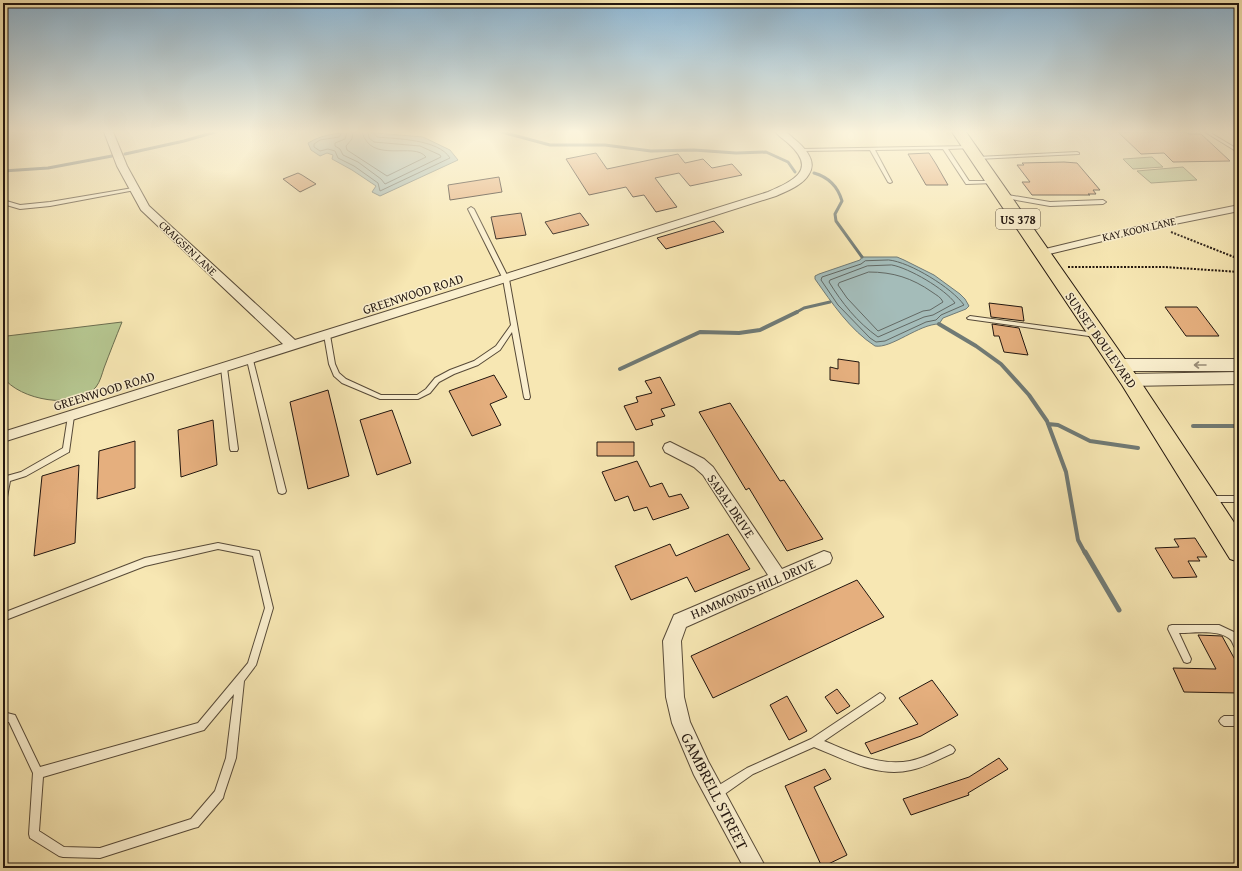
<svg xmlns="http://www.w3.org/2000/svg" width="1242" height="871" viewBox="0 0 1242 871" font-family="'Gentium Book Plus',serif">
<rect width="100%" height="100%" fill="#f7e7b3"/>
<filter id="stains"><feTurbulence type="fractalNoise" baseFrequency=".005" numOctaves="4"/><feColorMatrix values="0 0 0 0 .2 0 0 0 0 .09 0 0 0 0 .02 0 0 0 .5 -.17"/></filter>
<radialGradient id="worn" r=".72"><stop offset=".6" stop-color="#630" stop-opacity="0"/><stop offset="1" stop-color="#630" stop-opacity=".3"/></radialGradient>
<path fill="#b6c791" stroke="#6c6e50" d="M 1152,157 L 1163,167 L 1133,169 L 1123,159 Z
M 1183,167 L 1197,180 L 1151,183 L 1137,171 Z
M 122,322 C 116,337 110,352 104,368 C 102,374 100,382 96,387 C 76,411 19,400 3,377 L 3,342 L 7,336 Z"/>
<path fill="#a4bcb9" stroke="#707a75" d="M 365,132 L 423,137 L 450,150 L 458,160 L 380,196 L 372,192 L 376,186 L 352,170 L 332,159 L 333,155 L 327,153 L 320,156 L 311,150 L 308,143 C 326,132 345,133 365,132 Z
M 862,257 L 897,257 L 904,260 L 934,275 L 960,294 L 965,299 L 969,306 L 966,309 L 943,318 L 939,324 C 919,324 891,349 875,346 C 850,330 832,303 815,279 L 815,276 L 819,274 L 860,260 Z"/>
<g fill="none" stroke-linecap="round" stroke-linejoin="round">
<path stroke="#636964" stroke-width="1" d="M 342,132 L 339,137 L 320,140 L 314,144 L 314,147 L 320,151 L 328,149 L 335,151 L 338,158 L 354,166 L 378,183 L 380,191 L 450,158 C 438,139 397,139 377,137 L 373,132
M 347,132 L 345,139 L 335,143 L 335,146 L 340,149 L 343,155 L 358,162 L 381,179 L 385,184 L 441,157 L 440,155 L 420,146 L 374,142 L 369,138 L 368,132
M 353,132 L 352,139 L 346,146 L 347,150 L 387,176 L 426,157 C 414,141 371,165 362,132
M 889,260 C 910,262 952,288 964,305 L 941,315 L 936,320 L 926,322 L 885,341 L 876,342 L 870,338 L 838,305 L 821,280 L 822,277 L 861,264 L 865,261 Z
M 892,265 C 909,268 945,289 955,303 L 933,315 L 924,317 L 878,337 C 857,322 842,303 829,282 L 830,280 L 867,266 Z
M 869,272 C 893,272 912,278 932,292 C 936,295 941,297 943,302 L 930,310 L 923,311 L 878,331 L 847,298 L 838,285 L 839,283 Z"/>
<path stroke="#707a75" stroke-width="3" d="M 502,132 L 550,145 L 605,145 L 651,151 L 694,150 L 736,153 L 766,152 L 788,162 L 795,172
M 125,154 L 184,141 L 215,132
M 3,171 L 48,168 L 112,156
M 814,173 C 828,177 838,187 842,201 L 835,214 L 836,221 L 862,257
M 795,313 L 804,308 L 830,302"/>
<path stroke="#707a75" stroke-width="4" d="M 939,324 L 976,346 L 1001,364 L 1029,395 L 1047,421 L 1066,472 L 1078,540 L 1085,553
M 620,369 L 700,332 L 739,333 L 760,330 L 797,312
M 1048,424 L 1058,425 L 1090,441 L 1138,448
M 1193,426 L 1239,426"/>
<path stroke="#707a75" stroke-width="5" d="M 1085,552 L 1119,610"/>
</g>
<path fill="#e5af7e" stroke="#22160f" d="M 1118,132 L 1186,132 L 1189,134 L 1201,134 L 1230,161 L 1173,162 L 1164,153 L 1141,154 Z
M 596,153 L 607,169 L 678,154 L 685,163 L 703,159 L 712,168 L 732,164 L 742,175 L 690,186 L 679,173 L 655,178 L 677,207 L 656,212 L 644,195 L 633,197 L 626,187 L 589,195 L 566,159 Z
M 929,153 L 936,164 L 948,185 L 926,185 L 908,154 Z
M 1064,162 L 1077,163 L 1100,190 L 1093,190 L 1096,194 L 1088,194 L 1090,195 L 1032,195 L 1022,182 L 1030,182 L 1017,165 L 1024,165 L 1022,163 Z
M 298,173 L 302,175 L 316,184 L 300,192 L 283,179 Z
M 499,177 L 502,192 L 450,200 L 448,185 Z
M 521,213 L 526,235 L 496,239 L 491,217 Z
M 580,213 L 589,225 L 553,234 L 545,222 Z
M 714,221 L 724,232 L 666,249 L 657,238 Z
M 989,303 L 1022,307 L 1024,321 L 991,317 Z
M 1165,307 L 1197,307 L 1219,336 L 1186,336 Z
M 992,324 L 1019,328 L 1028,355 L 1004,352 L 999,336 L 994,336 Z
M 838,359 L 859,362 L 859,384 L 830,380 L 830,367 L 838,369 Z
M 494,375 L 507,397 L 490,404 L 501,425 L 472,436 L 449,391 Z
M 660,377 L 675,405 L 661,409 L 665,416 L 651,420 L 653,425 L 636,430 L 624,406 L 638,402 L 636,397 L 652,393 L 645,381 Z
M 328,390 L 349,476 L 308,489 L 290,402 Z
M 730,403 L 780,481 L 784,480 L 823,539 L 787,551 L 749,488 L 746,490 L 699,412 Z
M 392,410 L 411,463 L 377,475 L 360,420 Z
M 213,420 L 217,465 L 181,477 L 178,430 Z
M 135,441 L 135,488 L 97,499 L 99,451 Z
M 597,442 L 634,442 L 634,456 L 597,456 Z
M 637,461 L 650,487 L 662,483 L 669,497 L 681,494 L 689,508 L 653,520 L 647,507 L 634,511 L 628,496 L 615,501 L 602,472 Z
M 79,465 L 75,543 L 34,556 L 42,476 Z
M 728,534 L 750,569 L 695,592 L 687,577 L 631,600 L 615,566 L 670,544 L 676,556 Z
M 1195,538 L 1207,557 L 1197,557 L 1200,561 L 1188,561 L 1197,577 L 1173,578 L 1155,548 L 1179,547 L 1174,539 Z
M 857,580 L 884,617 L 713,698 L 691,656 Z
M 1198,635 L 1222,636 L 1239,667 L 1239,693 L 1184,692 L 1173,668 L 1216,669 Z
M 932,680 L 958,715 L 921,736 L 871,754 L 865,743 L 918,724 L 899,698 Z
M 837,689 L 850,706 L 837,714 L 825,697 Z
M 787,696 L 807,731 L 789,740 L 770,705 Z
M 999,758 L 1008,769 L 968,793 L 969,795 L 911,815 L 903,799 L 969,777 Z
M 825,769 L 831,779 L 814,787 L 847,855 L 822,867 L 785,786 Z"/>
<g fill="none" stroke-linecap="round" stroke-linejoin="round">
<defs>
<path id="service" d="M 1205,132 L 1209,132 L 1239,150 L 1239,153 Z
M 970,146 L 972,147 L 972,148 L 948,149 L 969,181 L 993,181 L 995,182 L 995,183 L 966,184 L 943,149 L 875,150 L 892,182 L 890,183 L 888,182 L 870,150 L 802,151 L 800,150 L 802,149 Z
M 1077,152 L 1079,153 L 1079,154 L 977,159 L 975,158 L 977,157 Z
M 133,188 L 135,189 L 135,190 L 50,206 L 20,209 L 3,204 L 3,200 L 20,205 L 50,202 Z
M 1002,194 L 1050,202 L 1103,200 L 1106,202 L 1103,204 L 1050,206 L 1000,197 L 999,196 Z
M 471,207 L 474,209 L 509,279 L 530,397 L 529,399 L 525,399 L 524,397 L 512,332 L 500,350 L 478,365 L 454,374 L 439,382 L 430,393 L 418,399 L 380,399 L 342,383 L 334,376 L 329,364 L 324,335 L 325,334 L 329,334 L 330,335 L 335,364 L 339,373 L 346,379 L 381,395 L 417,395 L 426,389 L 435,378 L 450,370 L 474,361 L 496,346 L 511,325 L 503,279 L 468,209 Z
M 970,316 L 1096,333 L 1099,335 L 1096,337 L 968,319 L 967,318 Z
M 248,358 L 252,358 L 253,360 L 286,491 L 285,493 L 282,494 L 279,493 L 278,491 L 247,360 Z
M 222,366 L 224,366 L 227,368 L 238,449 L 237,451 L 231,451 L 230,449 L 221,368 Z
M 71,413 L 74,416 L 69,452 L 26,476 L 10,481 L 7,497 L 6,499 L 3,500 L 3,477 L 21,472 L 63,448 L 68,416 Z
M 1209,496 L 1239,496 L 1239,502 L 1209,502 L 1206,501 L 1205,499 L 1206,497 Z
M 218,543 L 259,551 L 273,608 L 256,665 L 244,681 L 236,758 L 224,794 L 223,798 L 198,827 L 194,828 L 100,858 L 63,857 L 59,856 L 30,838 L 29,834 L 33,773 L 9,722 L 3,722 L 3,712 L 15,715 L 40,767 L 198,723 L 248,663 L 265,608 L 253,556 L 218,549 L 145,566 L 3,621 L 3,613 L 145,558 ZM 234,694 L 226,758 L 215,791 L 191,819 L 100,848 L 64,847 L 39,831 L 43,777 L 204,730 Z
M 1172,625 L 1219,625 L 1236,633 L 1239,638 L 1239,651 C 1233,649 1234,643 1230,639 C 1219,629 1192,633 1179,633 L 1191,659 L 1190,662 L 1187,663 L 1184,662 L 1168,629 L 1169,626 Z
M 880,693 L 883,695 L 885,698 L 883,701 L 824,741 C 851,752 880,767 910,761 C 924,758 937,751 950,745 L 953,747 L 955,750 L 953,753 C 939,759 926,767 911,770 C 877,778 844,759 814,747 L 753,774 L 719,798 L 715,799 L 711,798 L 710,794 L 711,790 L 747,768 L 811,739 Z
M 1224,716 L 1239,716 L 1239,726 L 1224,726 L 1221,724 L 1219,721 L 1221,718 Z"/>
<path id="minor" d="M 104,132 L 113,132 L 127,166 L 149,206 L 295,340 L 768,192 C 793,181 818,170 789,144 C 785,140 778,136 776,132 C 778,132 783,131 785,132 C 788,133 791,136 793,138 C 803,146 818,160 809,174 C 803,185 787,191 776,196 L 3,442 L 3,432 L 283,344 L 141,210 L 117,166 Z
M 1239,205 L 1239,211 L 1165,226 L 1041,256 L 1035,253 L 1037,251 L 1165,220 Z
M 670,442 L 704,459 L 713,467 L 782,569 L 824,551 L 830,553 L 832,558 L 830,563 L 686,627 L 681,641 L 684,697 L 690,722 L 708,761 L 766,868 L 744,868 L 694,775 L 672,723 L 666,697 L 663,641 L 674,615 L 768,575 L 703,475 L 694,467 L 665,452 L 663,448 L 665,444 Z"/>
<path id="tertiary" d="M 1119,359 L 1239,359 L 1239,371 L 1119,371 L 1113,369 L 1111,365 L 1113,361 Z
M 1239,372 L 1239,384 L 1129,386 L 1123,384 L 1121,380 L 1123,376 L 1129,374 Z"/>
<path id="primary" d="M 952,132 L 966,132 L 1136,375 L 1239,530 L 1239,562 L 1230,559 L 1122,385 Z"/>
</defs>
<use href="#service" stroke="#574a38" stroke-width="2"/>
<use href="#minor" stroke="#574a38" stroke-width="2"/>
<use href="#tertiary" stroke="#574a38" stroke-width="2"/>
<use href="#primary" stroke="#22160f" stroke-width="2"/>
<path stroke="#22160f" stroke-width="2" stroke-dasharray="2 1.5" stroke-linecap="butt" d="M 1171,232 L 1239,259
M 1068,267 L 1165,267 L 1239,272"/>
<use href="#service" fill="#faefce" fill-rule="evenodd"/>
<use href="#minor" fill="#faefce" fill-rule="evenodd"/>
<use href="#tertiary" fill="#faefce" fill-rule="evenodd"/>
<use href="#primary" fill="#f7e7b3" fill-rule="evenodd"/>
</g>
<defs><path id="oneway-shaft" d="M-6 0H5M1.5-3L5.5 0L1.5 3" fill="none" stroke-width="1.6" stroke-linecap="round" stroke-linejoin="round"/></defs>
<use stroke="#998d78" href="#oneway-shaft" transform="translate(1200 365) rotate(180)"/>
<linearGradient id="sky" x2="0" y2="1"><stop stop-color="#8db7d5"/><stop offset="0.52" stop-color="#fbf4dd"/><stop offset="1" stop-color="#fbf4dd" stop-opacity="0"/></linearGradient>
<rect width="1242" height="253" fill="url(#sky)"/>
<g text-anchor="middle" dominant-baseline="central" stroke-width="3" stroke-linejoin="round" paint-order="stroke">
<g font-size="11" fill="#22160f" stroke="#faefce">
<text transform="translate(1139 229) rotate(-13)">KAY KOON LANE</text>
<text transform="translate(188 248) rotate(43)">CRAIGSEN LANE</text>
</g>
<rect fill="#faefce" stroke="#635748" stroke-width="1" x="996" y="209" width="44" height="20" rx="3"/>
<g font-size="12" font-weight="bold" fill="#22160f">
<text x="1018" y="219">US 378</text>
</g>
<g font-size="13" fill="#22160f" stroke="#faefce">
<text transform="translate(413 294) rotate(-18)">GREENWOOD ROAD</text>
<text transform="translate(1101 340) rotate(55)">SUNSET BOULEVARD</text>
<text transform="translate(104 391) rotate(-17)">GREENWOOD ROAD</text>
<text transform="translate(731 506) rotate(56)">SABAL DRIVE</text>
<text transform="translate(753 589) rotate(-23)">HAMMONDS HILL DRIVE</text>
</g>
<g font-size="16" fill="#22160f" stroke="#faefce">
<text transform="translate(715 791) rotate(63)">GAMBRELL STREET</text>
</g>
</g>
<rect width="1242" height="871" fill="none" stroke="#f7e7b3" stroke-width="16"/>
<rect x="4" y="4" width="1234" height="863" fill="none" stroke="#22160f" stroke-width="2"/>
<rect x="8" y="8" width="1226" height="855" fill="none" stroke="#22160f"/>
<rect width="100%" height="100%" filter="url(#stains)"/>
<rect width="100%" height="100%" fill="url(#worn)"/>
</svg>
